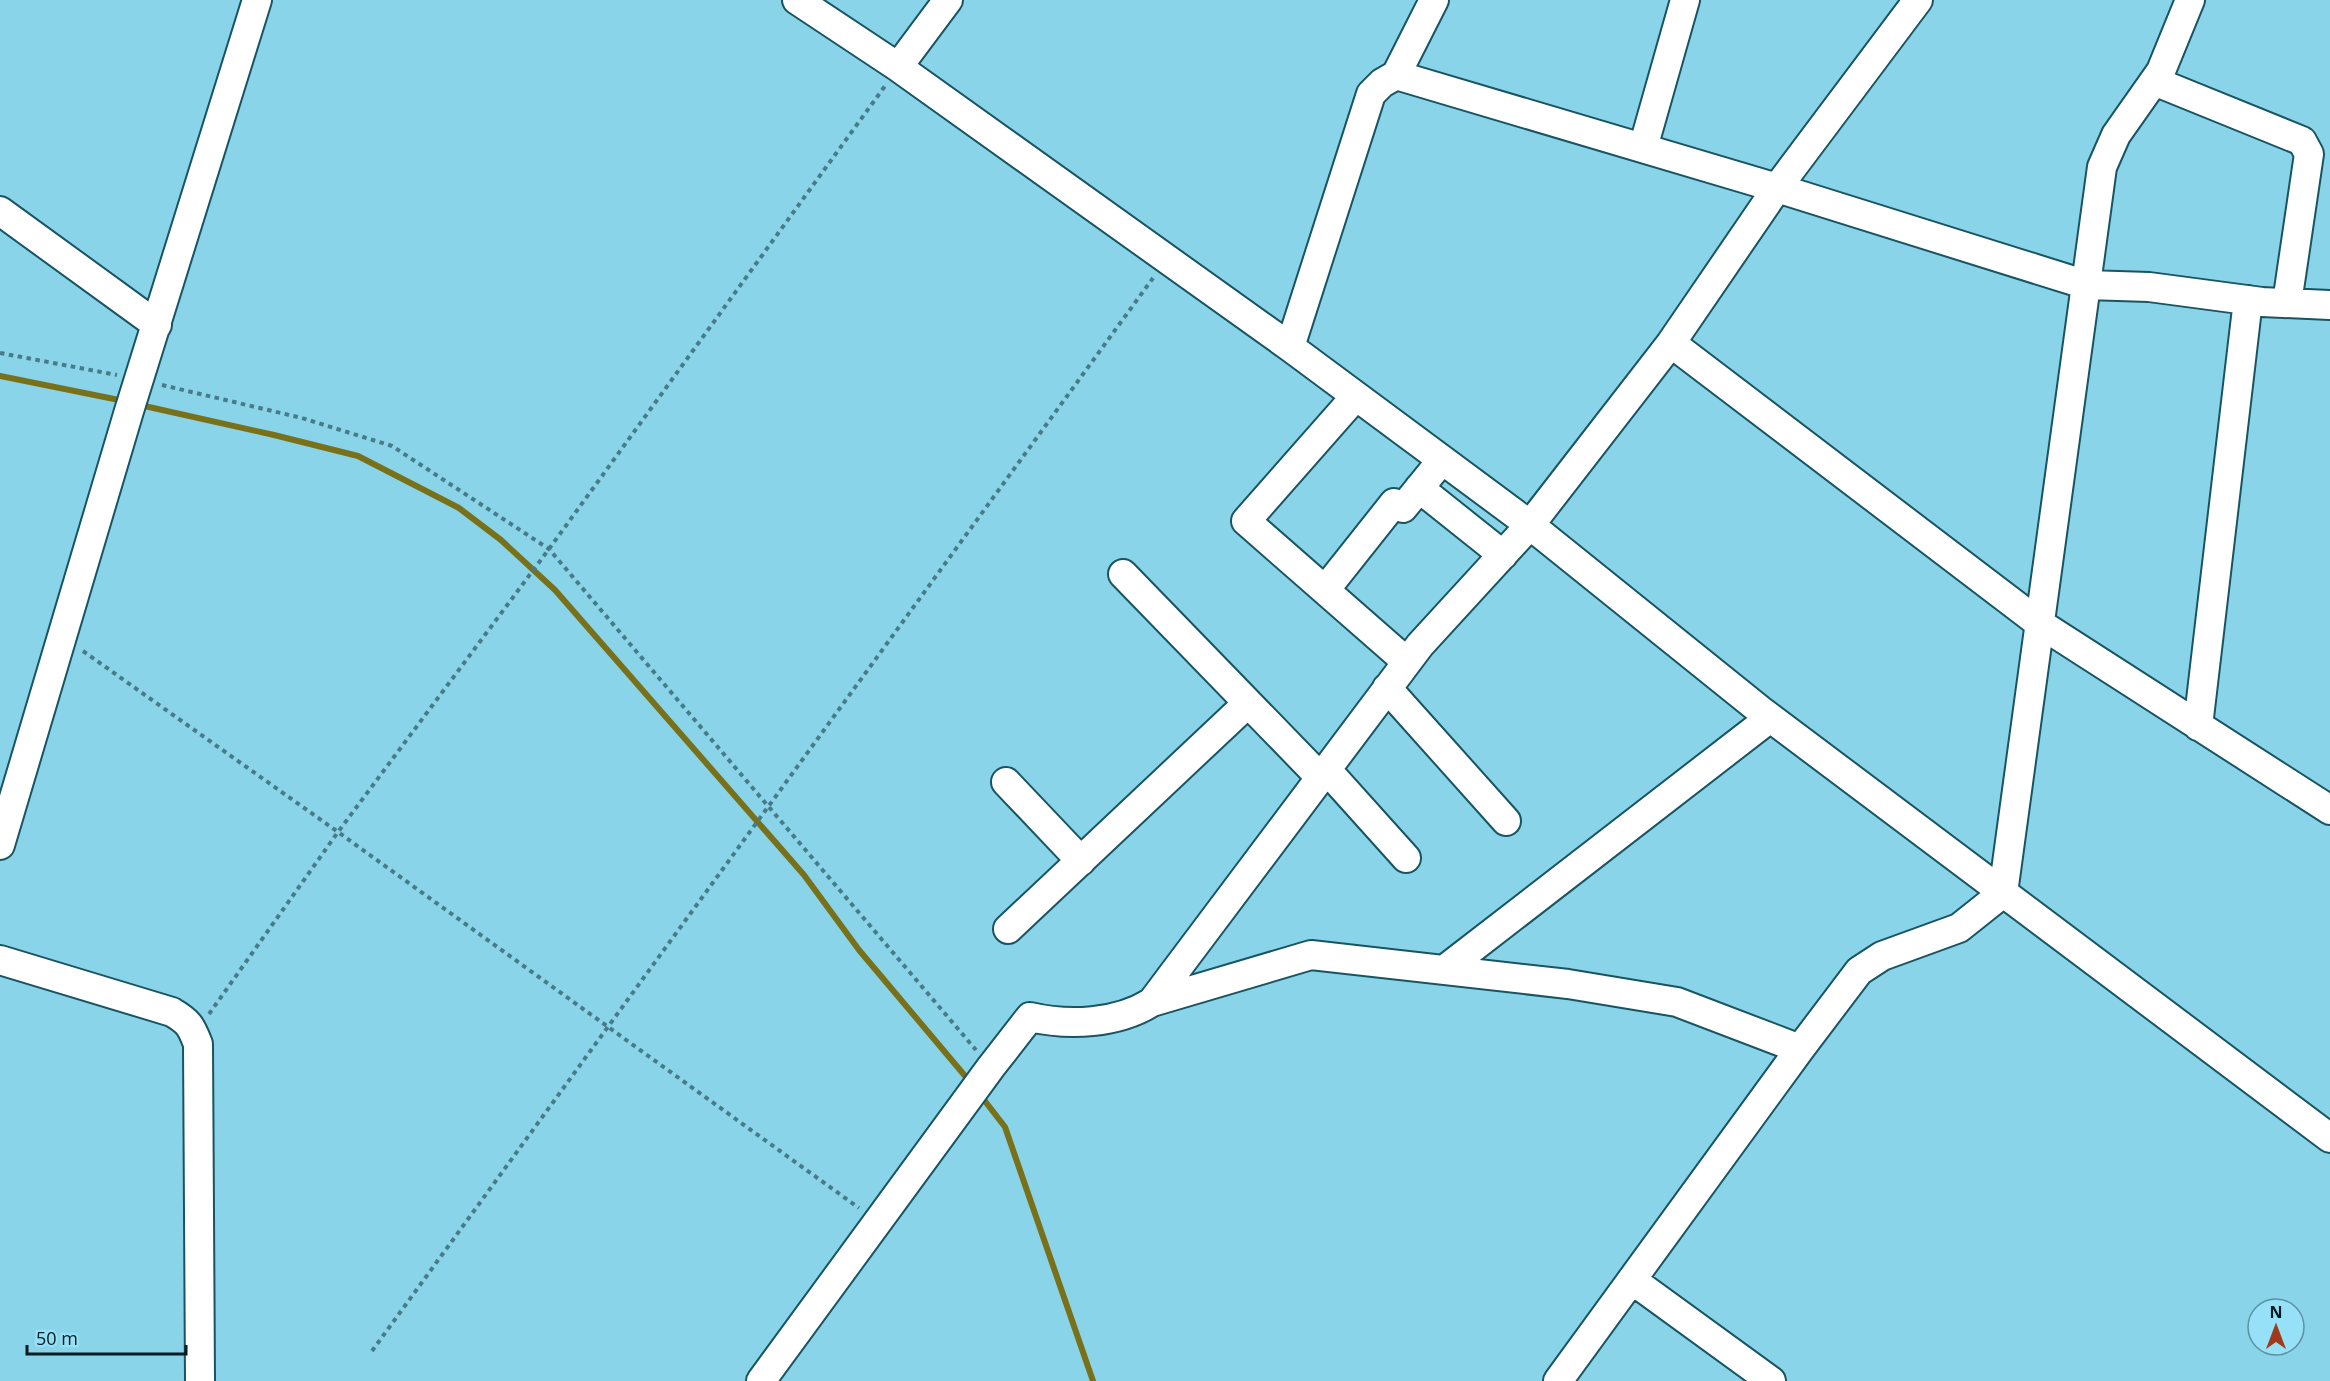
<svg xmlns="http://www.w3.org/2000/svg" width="2330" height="1381" viewBox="0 0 2330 1381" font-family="'Open Sans',sans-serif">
<rect width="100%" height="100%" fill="#8ad4e9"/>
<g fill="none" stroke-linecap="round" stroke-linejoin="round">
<path stroke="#78711a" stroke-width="6" d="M 0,376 L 124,401
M 140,405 L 274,435 L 358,456 L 459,508 L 501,540 L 555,590 L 804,875 L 859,950 L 971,1083
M 981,1096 L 1005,1127 L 1093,1381"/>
<defs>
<path id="minor" d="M 797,0 L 898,67 L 1290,347 L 1530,525 L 1760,710 L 2330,1138
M 898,67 L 948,0
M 1396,75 L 1777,188 L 2087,285 L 2149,287 L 2262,302 L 2330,305
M 2154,81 L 2302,141 L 2309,154 L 2287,303
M 1643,148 L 1685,0
M 0,211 L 157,325
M 1671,343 L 2039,623 L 2330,810
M 1290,347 L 1371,94 L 1382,83 L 1396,75 L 1434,0
M 1356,396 L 1246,521 L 1407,662
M 1419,488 L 1503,555
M 1123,574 L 1320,777
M 1325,590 L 1394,503 L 1403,508 L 1442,460
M 1387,688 L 1506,821
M 2198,726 L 2248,300
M 1326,769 L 1406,858
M 1006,782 L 1081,861
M 0,845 L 129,411 L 257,0
M 1008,929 L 1248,703
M 0,960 L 172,1012 C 189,1022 191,1026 198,1044 L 200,1381
M 1444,970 L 1770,718
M 1152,1002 L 1420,645 L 1530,525 L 1671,343 L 1777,188 L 1918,0
M 1632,1280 L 1771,1381
M 761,1381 L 991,1067 L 1030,1017 C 1069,1026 1117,1024 1152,1002 L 1311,955 L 1568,984 L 1677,1002 L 1800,1049
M 1558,1381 L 1800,1049 L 1859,971 L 1882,956 L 1959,928 L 2003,893 L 2102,167 L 2116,135 L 2161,71 L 2190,0"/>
</defs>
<use href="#minor" stroke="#185462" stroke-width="32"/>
<path stroke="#477b89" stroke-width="4" stroke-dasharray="4.5 4.5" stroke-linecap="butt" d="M 0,353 L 117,375
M 162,385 L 302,418 L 392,446 L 549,549 L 976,1050
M 83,651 L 338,832 L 859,1208
M 209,1014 L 338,832 L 549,549 L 885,86
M 372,1351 L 1153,278"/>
<use href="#minor" stroke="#fff" stroke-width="28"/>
</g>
<g transform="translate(2276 1327)"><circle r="28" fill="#96e1f7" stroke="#5a92a2" stroke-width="1.5"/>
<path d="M0-4.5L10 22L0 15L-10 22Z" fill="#a13a18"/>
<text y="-9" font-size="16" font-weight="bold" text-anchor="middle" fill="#001c23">N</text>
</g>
<path d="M27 1345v9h159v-9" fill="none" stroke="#001c23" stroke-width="3"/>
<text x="36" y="1345" font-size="18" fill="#001c23" stroke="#96e1f7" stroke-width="4.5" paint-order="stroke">50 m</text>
</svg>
